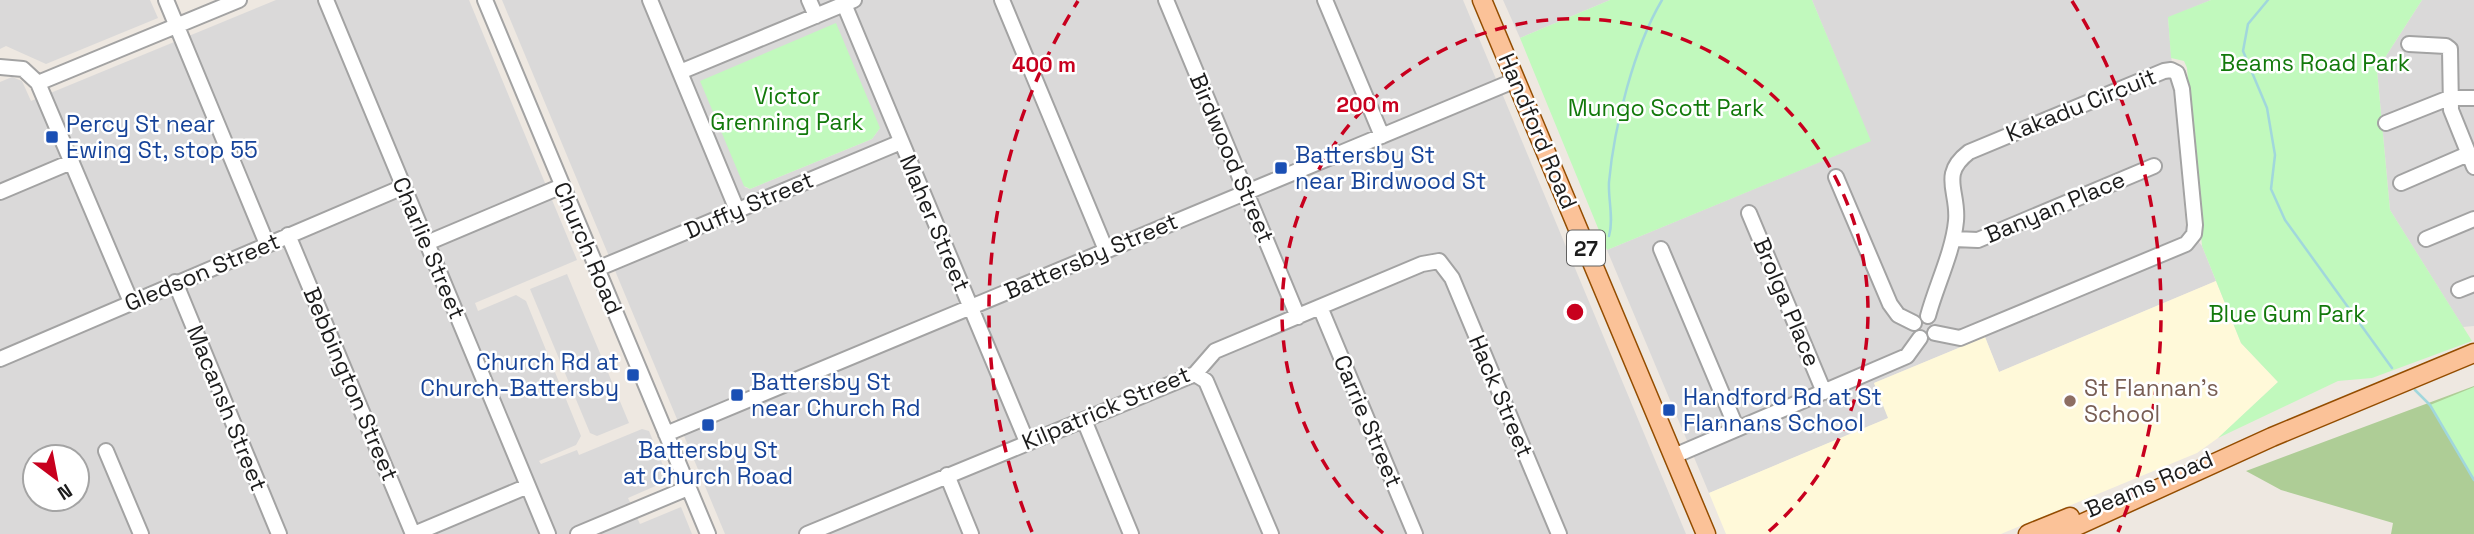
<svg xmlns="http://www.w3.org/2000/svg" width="2474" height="534" viewBox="0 0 2474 534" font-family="'Space Grotesk',sans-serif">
<rect width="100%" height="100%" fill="#eee8e1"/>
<path fill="#dad9d9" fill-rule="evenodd" d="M 0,0 L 150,0 L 158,18 L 46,64 L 6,46 L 0,49 Z
M 276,0 L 469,0 L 577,260 L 475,303 L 478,311 L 516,295 L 526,301 L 581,436 L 576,445 L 539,461 L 541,464 L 577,450 L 579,455 L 642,429 L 649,431 L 669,480 L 628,498 L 640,524 L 681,507 L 692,534 L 0,534 L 0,82 L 12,77 L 22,81 L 31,101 ZM 35,457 L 77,457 L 77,499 L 35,499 Z
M 502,0 L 1463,0 L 1686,534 L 725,534 ZM 880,128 L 872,139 L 750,189 L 744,187 Z
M 1503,0 L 1610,0 L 1520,38 Z
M 1812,0 L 2211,0 L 2168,18 L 2186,227 L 2202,246 L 2216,281 L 1999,372 L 1985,337 L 1874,383 L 1889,418 L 1709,493 L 1607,250 L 1870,141 Z
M 2422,0 L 2474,0 L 2474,326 L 2463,327 L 2390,210 L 2377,70 Z
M 567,274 L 629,423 L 597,436 L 590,433 L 530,289 Z"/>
<path fill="#fff9d9" d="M 2216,281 L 2241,343 L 2278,382 L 2218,438 L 2197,453 L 2001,534 L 1726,534 L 1709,493 L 1888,418 L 1874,383 L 1985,337 L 1999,372 Z"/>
<path fill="#aecd96" d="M 2474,386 L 2474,534 L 2391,534 L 2393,523 L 2281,490 L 2246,471 Z"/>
<path fill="#c1f9bd" d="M 1610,0 L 1812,0 L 1871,141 L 1607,250 L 1520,38 Z
M 2211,0 L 2422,0 L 2377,70 L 2390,210 L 2472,341 L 2372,378 L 2338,381 L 2218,438 L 2278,382 L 2241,343 L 2202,246 L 2187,68 L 2184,61 L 2171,58 L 2168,17 Z
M 836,23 L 880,128 L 872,139 L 750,189 L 744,186 L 700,81 Z
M 2474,387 L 2474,480 L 2430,405 Z"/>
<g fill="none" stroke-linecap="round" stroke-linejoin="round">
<path stroke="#a1d7dc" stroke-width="2.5" d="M 2268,0 L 2248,24 L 2243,51 L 2267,108 L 2275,155 L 2271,189 L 2285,220 L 2392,368
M 1609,236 C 1614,218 1608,200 1609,182 C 1614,127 1634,47 1662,0
M 2415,390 L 2430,405 L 2474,480"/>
<defs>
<path id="minor" d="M 166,0 L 267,244
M 326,0 L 548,534
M 485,0 L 708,534
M 650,0 L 737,210
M 809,0 L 816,16
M 1002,0 L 1106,250
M 1166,0 L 1298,317
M 1325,0 L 1382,136
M 844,4 L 1027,442
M 2409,44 L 2446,46 L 2450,49 L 2451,110 L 2474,167
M 0,67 L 23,69 L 38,83 L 131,302
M 680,72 L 854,0
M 38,83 L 239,0
M 2386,123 L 2449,98 L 2474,98
M 1836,177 L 1890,304 L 1898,315 L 1914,323
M 2401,183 L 2468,154
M 0,192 L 71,162
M 1749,213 L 1824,392
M 288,235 L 413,534
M 1954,239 L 1978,240 L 2154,166
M 2426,239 L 2474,219
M 427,243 L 562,186
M 1661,249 L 1737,429
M 597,269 L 901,142
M 175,282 L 279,534
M 2459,290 L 2474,284
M 1320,307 L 1415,534
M 1928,316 C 1936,286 1953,252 1956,221 C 1959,191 1939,175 1969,152 L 2164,71 L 2171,70 L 2177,73 L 2182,89 L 2195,225 L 2194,234 L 2186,244 L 1960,338 L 1935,333
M 0,359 L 403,187
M 1195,374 L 1206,381 L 1271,534
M 1084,420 L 1131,534
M 666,434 L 1516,80
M 106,451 L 141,534
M 1674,456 L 1907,356 L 1920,338
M 947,475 L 971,534
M 414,534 L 528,486
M 578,534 L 688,488
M 807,534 L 1195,374 L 1215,351 L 1422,264 L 1439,261 L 1452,278 L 1559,534"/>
<path id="major" d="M 1482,0 L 1706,534
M 2028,534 L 2070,517
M 2059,534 L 2272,437 L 2474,353"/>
</defs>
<use href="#minor" stroke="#a3a3a3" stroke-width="18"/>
<use href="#major" stroke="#944d00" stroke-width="21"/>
<use href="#minor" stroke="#fff" stroke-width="14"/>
<use href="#major" stroke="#fbc298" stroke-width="18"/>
</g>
<g fill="none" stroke="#c8001e" stroke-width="3.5" stroke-dasharray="12 9">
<path d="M1383 533A293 293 0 1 1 1767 533"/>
<path d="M1032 532A586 586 0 0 1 1078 1M2072 1A586 586 0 0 1 2118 532"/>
</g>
<g fill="#1a4fb4" stroke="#fff" stroke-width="2.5">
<rect x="45" y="130" width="14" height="14" rx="3.5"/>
<rect x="1274" y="161" width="14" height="14" rx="3.5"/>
<rect x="626" y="368" width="14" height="14" rx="3.5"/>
<rect x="730" y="388" width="14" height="14" rx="3.5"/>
<rect x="1662" y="403" width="14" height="14" rx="3.5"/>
<rect x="701" y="418" width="14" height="14" rx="3.5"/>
</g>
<circle fill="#8d6e63" stroke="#fff" stroke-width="2.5" cx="2070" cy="401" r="7"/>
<g text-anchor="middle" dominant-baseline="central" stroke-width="5" stroke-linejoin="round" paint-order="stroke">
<rect fill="#fff" stroke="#606060" stroke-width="2" x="1567" y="230.5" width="38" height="35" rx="5"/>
<g font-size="21" font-weight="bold" fill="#1c1c1c">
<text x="1586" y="248">27</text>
</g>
<g font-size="23" fill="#12790b" stroke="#fff">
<text x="2315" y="63">Beams Road Park</text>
<text x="787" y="96">Victor<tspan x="787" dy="26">Grenning Park</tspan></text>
<text x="1666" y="108">Mungo Scott Park</text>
<text x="2287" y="314">Blue Gum Park</text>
</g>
<g font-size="23" fill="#1c1c1c" stroke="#fff">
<text transform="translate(2081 105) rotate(-22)">Kakadu Circuit</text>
<text transform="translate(1538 131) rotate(67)">Handford Road</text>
<text transform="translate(1232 158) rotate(67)">Birdwood Street</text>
<text transform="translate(749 205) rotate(-23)">Duffy Street</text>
<text transform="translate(2055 207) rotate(-23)">Banyan Place</text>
<text transform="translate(935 223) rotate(67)">Maher Street</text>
<text transform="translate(429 248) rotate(67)">Charlie Street</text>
<text transform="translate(588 248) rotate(67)">Church Road</text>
<text transform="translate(1091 256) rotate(-23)">Battersby Street</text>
<text transform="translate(202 272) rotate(-23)">Gledson Street</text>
<text transform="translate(1787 302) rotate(67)">Brolga Place</text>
<text transform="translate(351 384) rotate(67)">Bebbington Street</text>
<text transform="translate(1501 396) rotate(67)">Hack Street</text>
<text transform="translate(227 408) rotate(68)">Macansh Street</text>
<text transform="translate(1106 408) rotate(-23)">Kilpatrick Street</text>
<text transform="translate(1368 421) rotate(67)">Carrie Street</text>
<text transform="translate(2149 484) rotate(-23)">Beams Road</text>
</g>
<g font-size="23" fill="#164399" stroke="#fff" text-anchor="start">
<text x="66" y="124">Percy St near<tspan x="66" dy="26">Ewing St, stop 55</tspan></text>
<text x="1295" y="155">Battersby St<tspan x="1295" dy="26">near Birdwood St</tspan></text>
<text x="619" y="362" text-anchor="end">Church Rd at<tspan x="619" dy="26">Church-Battersby</tspan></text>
<text x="751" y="382">Battersby St<tspan x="751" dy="26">near Church Rd</tspan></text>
<text x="1683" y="397">Handford Rd at St<tspan x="1683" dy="26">Flannans School</tspan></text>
<text x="708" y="450" text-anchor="middle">Battersby St<tspan x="708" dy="26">at Church Road</tspan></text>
</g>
<g font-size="23" fill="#785e54" stroke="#fff" text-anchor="start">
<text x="2084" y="388">St Flannan's<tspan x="2084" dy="26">School</tspan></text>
</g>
</g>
<circle cx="1575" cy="312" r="10" fill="#c8001e" stroke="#fff" stroke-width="3.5"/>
<g font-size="21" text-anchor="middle" font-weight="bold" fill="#c8001e" stroke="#fff" stroke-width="5" stroke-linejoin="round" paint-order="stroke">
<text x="1044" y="72">400 m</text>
<text x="1368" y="112">200 m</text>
</g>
<g transform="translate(56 478) rotate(148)"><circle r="33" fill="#ffffff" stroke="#a4a4a4" stroke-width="2"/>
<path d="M0-5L12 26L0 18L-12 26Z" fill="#c8001e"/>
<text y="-10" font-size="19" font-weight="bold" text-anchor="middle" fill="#1c1c1c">N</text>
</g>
</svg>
